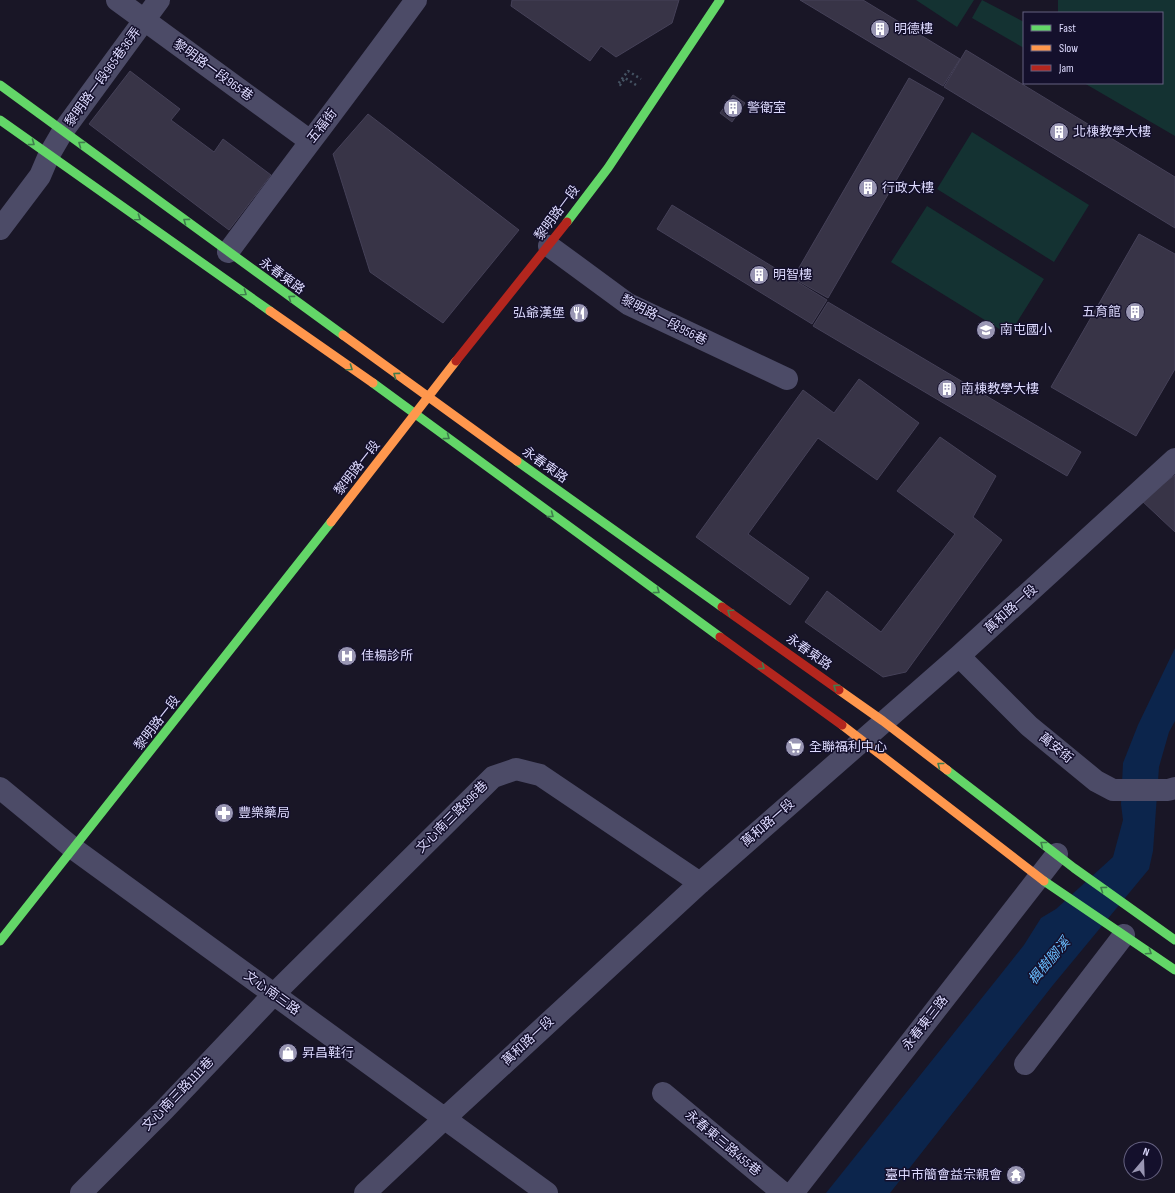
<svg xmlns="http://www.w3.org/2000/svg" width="1175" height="1193" viewBox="0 0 1175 1193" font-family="'Sofia Sans Condensed','Noto Sans TC',sans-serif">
<rect width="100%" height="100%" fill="#191626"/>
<path fill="#143232" d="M 916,0 L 974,0 L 957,27 Z
M 982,0 L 1024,22 L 1024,48 L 972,18 Z
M 1058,0 L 1175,0 L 1175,136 L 1084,83 L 1162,83 L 1162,13 L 1058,13 Z
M 972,132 L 1089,205 L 1054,262 L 937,189 Z
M 927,206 L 1044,279 L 1009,335 L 891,262 Z"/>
<path fill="#0c254c" d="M 1175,648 L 1175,721 L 1169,732 L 1159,767 L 1153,851 L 1149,869 L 1053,985 L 890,1193 L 826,1193 L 1001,974 L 1024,945 L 1041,918 L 1056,909 L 1113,857 L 1123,820 L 1121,804 L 1123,763 L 1138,725 Z"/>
<path fill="#383447" stroke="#454158" d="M 512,0 L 679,0 L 672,23 L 616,57 L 601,46 L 590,61 L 511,6 Z
M 800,0 L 863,0 L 960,59 L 943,86 Z
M 966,50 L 1175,177 L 1175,228 L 944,87 Z
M 130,71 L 180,109 L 171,120 L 214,152 L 223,139 L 271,175 L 229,230 L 89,124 Z
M 909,78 L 944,98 L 828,298 L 793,278 Z
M 733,95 L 745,103 L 732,122 L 720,113 Z
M 368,114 L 519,230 L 443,323 L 370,272 L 333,154 Z
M 672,205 L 827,300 L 812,324 L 657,229 Z
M 1139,234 L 1175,254 L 1175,369 L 1136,436 L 1051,387 Z
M 828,302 L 1081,452 L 1067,476 L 813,326 Z
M 859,379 L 919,423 L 877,480 L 818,438 L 748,534 L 809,578 L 790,605 L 696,537 L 803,390 L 834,413 Z
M 940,437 L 996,476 L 973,517 L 1002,540 L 906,672 L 883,677 L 805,622 L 827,591 L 881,632 L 955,534 L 897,491 Z
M 1175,475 L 1175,532 L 1141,500 Z"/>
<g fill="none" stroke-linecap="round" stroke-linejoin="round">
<path stroke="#455363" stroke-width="2.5" stroke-dasharray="2 3" stroke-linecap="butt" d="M 636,85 L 625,78 L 620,85 L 618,84 L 628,71 L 641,79"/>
<path stroke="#4c4b67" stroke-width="22" d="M 117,0 L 310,141
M 0,229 L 40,176 L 49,155 L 63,131 L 159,0
M 549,246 L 628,304 L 787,379
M 228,252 C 290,168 354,85 416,0
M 959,656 L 1029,726 L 1096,781 L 1113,790 L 1168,790 L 1175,788
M 0,788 L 74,849 L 547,1193
M 1025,1064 L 1124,935
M 663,1093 L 783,1193
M 81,1193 L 164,1110 L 274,994 L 493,777 L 516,769 L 540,775 L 700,883
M 365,1193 L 445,1118 L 700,883 L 959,656 L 1175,459
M 793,1193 L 1057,854"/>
<path stroke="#63d668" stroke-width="9" d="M 0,85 L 343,335
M 0,120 L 270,311
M 567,222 L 608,168 L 720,0
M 373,383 L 720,637
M 517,461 L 722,607
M 947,770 L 1074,868 L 1175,940
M 1044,881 L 1175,970
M 0,941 L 331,522"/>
<path stroke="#ff974d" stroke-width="9" d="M 270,311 L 373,383
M 343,335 L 517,461
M 331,522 L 456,361
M 839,690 L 883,721 L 947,770
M 842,725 L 1044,881"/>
<path stroke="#b3261e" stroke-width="9" d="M 456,361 L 567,222
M 722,607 L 839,690
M 720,637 L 842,725"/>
</g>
<defs><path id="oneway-chevron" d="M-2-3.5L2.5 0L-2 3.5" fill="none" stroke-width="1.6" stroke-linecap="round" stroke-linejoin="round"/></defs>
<g stroke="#3f7d4d">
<use href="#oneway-chevron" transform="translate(32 143) rotate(36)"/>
<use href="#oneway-chevron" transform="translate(81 144) rotate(-144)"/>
<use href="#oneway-chevron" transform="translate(138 218) rotate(35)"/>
<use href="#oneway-chevron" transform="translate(186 221) rotate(-144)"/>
<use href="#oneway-chevron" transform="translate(244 293) rotate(35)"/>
<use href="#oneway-chevron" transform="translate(291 298) rotate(-144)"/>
<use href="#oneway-chevron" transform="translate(350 368) rotate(35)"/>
<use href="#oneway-chevron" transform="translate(396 375) rotate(-144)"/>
<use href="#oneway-chevron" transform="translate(447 437) rotate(36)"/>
<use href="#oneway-chevron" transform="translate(551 515) rotate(37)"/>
<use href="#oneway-chevron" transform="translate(657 591) rotate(36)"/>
<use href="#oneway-chevron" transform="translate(730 612) rotate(-145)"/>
<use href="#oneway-chevron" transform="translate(762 667) rotate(36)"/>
<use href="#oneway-chevron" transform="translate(836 687) rotate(-145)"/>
<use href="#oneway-chevron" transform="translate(940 765) rotate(-142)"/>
<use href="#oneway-chevron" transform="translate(1043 844) rotate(-142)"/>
<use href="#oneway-chevron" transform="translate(1103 889) rotate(-144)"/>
<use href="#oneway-chevron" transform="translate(1149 952) rotate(34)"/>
</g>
<defs>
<symbol id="building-disc" viewBox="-11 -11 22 22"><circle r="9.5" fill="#9996b3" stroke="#14102c"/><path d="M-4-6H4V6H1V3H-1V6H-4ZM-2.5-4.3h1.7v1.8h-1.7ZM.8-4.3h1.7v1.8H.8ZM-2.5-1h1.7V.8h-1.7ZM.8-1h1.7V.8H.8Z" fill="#fff"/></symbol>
<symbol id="restaurant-disc" viewBox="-11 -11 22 22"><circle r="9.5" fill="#9996b3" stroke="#14102c"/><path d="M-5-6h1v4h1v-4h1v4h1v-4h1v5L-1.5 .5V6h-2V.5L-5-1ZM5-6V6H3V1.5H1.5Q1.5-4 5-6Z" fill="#fff"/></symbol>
<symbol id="school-disc" viewBox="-11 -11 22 22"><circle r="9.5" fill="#9996b3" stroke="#14102c"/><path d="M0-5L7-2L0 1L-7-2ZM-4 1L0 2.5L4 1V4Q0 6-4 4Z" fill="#fff"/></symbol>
<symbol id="hospital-disc" viewBox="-11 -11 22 22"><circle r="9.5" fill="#9996b3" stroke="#14102c"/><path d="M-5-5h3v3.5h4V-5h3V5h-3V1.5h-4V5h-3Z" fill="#fff"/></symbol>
<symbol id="supermarket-disc" viewBox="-11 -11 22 22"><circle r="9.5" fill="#9996b3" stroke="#14102c"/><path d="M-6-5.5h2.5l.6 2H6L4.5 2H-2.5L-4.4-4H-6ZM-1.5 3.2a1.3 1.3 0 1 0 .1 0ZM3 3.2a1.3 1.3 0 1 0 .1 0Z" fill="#fff"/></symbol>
<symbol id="pharmacy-disc" viewBox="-11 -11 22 22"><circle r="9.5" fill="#9996b3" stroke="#14102c"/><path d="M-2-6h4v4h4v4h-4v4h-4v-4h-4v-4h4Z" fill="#fff"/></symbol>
<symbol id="shop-disc" viewBox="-11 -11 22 22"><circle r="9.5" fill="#9996b3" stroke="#14102c"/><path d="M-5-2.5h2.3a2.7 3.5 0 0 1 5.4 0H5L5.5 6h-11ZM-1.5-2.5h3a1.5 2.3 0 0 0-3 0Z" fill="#fff"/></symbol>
<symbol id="temple-disc" viewBox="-11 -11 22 22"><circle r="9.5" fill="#9996b3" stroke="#14102c"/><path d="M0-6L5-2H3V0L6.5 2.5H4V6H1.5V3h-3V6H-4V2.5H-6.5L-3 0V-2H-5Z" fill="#fff"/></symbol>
</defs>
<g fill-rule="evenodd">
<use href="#building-disc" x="869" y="18" width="22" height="22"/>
<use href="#building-disc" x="722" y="97" width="22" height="22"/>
<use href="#building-disc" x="1048" y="121" width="22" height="22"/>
<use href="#building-disc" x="857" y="177" width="22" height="22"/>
<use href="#building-disc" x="748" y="264" width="22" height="22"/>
<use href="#building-disc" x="1124" y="301" width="22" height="22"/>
<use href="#restaurant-disc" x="568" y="302" width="22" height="22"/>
<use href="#school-disc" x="975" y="319" width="22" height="22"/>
<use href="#building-disc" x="936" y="378" width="22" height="22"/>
<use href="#hospital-disc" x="336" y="645" width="22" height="22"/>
<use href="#supermarket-disc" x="784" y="736" width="22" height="22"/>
<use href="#pharmacy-disc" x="213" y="802" width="22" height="22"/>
<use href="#shop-disc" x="277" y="1042" width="22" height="22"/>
<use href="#temple-disc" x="1005" y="1164" width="22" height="22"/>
</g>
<g text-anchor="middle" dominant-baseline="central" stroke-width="3" stroke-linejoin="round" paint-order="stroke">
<g font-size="13" fill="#dedbff" stroke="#14102c" text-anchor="start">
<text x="894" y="29">明德樓</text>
<text x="747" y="108">警衛室</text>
<text x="1073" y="132">北棟教學大樓</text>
<text x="882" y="188">行政大樓</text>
<text x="773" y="275">明智樓</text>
<text x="1121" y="312" text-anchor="end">五育館</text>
<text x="565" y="313" text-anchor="end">弘爺漢堡</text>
<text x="1000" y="330">南屯國小</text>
<text x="961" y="389">南棟教學大樓</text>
<text x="361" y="656">佳楊診所</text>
<text x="809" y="747">全聯福利中心</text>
<text x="238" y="813">豐樂藥局</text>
<text x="302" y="1053">昇昌鞋行</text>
<text x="1002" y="1175" text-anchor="end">臺中市簡會益宗親會</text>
</g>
<g font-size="13" fill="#dedbff" stroke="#14102c">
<text transform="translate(213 70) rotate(36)">黎明路一段965巷</text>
<text transform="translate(103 77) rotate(-54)">黎明路一段965巷36弄</text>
<text transform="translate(322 126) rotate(-52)">五福街</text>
<text transform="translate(557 213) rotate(-53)">黎明路一段</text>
<text transform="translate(282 276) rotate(36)">永春東路</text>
<text transform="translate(664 320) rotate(27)">黎明路一段956巷</text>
<text transform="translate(545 465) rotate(35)">永春東路</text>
<text transform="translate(357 468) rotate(-52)">黎明路一段</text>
<text transform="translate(1011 609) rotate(-42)">萬和路一段</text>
<text transform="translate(809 652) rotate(35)">永春東路</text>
<text transform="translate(157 723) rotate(-52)">黎明路一段</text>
<text transform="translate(1056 748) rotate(39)">萬安街</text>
<text transform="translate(452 817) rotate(-45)">文心南三路996巷</text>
<text transform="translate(768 823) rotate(-41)">萬和路一段</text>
<text transform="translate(272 993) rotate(36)">文心南三路</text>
<text transform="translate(925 1023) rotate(-52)">永春東三路</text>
<text transform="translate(528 1041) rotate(-43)">萬和路一段</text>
<text transform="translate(178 1094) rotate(-46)">文心南三路1111巷</text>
<text transform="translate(723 1143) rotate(40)">永春東三路455巷</text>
</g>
<g font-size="14" font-style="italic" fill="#69bdff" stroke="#14102c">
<text transform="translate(1049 961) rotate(-50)">楓樹腳溪</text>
</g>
</g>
<rect x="1023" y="12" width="140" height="72" fill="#14102c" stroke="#656180"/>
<rect x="1031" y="25" width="20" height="6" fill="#63d668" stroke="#656180"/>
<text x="1059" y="32" font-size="12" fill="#dedbff">Fast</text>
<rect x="1031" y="45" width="20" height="6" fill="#ff974d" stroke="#656180"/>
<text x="1059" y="52" font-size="12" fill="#dedbff">Slow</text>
<rect x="1031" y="65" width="20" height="6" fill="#b3261e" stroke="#656180"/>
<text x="1059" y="72" font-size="12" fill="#dedbff">Jam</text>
<g transform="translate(1143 1161) rotate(19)"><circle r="19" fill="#14102c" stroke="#656180"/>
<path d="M0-3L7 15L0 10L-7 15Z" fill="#9996b3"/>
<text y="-6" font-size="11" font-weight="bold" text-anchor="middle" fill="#dedbff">N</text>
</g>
</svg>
